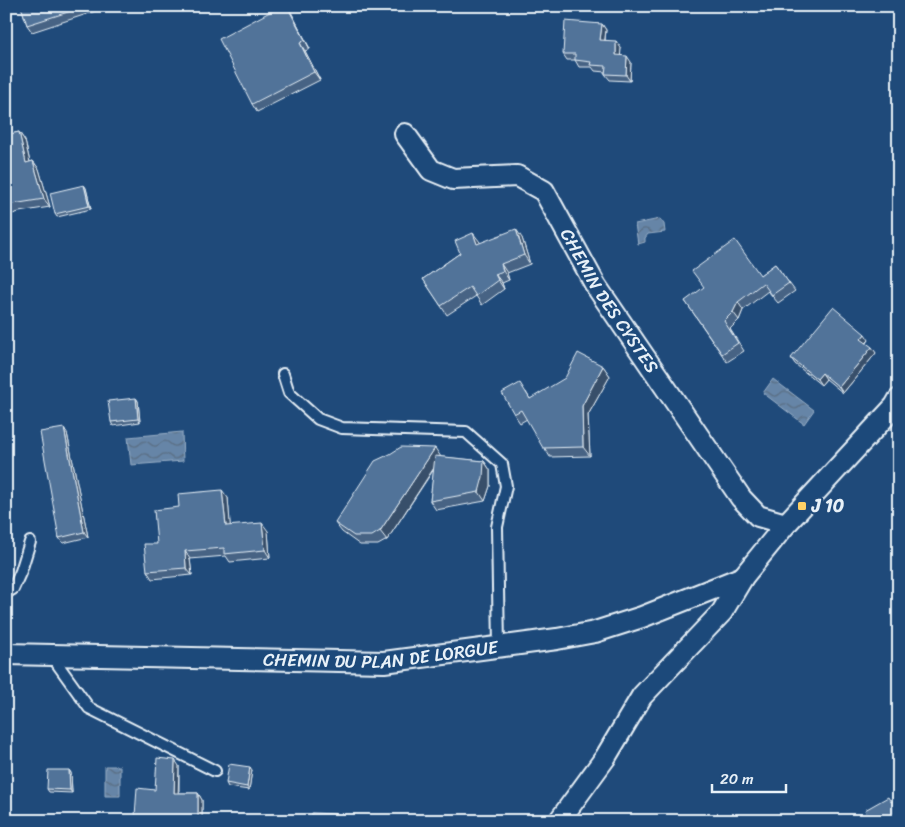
<svg xmlns="http://www.w3.org/2000/svg" width="905" height="827" viewBox="0 0 905 827" font-family="Sriracha,sans-serif">
<defs>
<pattern id="water-waves" width="16" height="10" patternUnits="userSpaceOnUse" patternTransform="scale(1.25)"><rect width="16" height="10" fill="#6685a7"/><path d="M0 5q4-4 8 0t8 0" fill="none" stroke="#596d82"/></pattern>
</defs>
<rect width="100%" height="100%" fill="#1f4a7a"/>
<filter id="ink" filterUnits="userSpaceOnUse"><feTurbulence type="fractalNoise" baseFrequency=".02" numOctaves="2"/><feDisplacementMap in="SourceGraphic" scale="10" xChannelSelector="R" yChannelSelector="G"/><feConvolveMatrix kernelMatrix="1 2 1 2 8 2 1 2 1" color-interpolation-filters="sRGB"/></filter>
<g filter="url(#ink)">
<path fill="url(#water-waves)" stroke="#9ab0c7" d="M 660,219 L 664,224 L 665,232 L 648,234 L 645,238 L 645,242 L 638,244 L 635,224 Z
M 773,379 L 814,410 L 804,424 L 763,393 Z
M 182,432 L 183,461 L 131,465 L 128,437 Z
M 105,766 L 120,766 L 120,796 L 105,796 Z"/>
<g fill="none" stroke-linecap="round" stroke-linejoin="round">
<defs>
<path id="lane" d="M 283,374 L 289,393 L 318,419 L 342,428 L 466,432 L 502,464 L 506,486 L 497,527 L 499,647
M 6,593 L 13,589 L 21,571 L 30,542
M 51,655 L 89,708 L 215,771"/>
<g id="street">
<path id="s1" d="M 405,134 L 431,170 L 453,179 L 517,176 L 544,191 L 596,286 L 741,498 L 758,516 L 786,524"/>
<path id="s2" d="M 6,654 L 384,662 L 557,639 L 595,632 L 642,617 L 743,577"/>
<path d="M 559,821 L 605,758 L 642,696 L 722,612 L 743,577 L 786,524 L 895,406 L 899,399"/>
</g>
</defs>
<use href="#lane" stroke="#e8f1f8" stroke-width="14"/>
<use href="#street" stroke="#e8f1f8" stroke-width="24"/>
<use href="#lane" stroke="#1f4a7a" stroke-width="10"/>
<use href="#street" stroke="#1f4a7a" stroke-width="20"/>
</g>
<path fill="#466384" stroke="#e8f1f8" d="M 21,6 L 93,6 L 96,11 L 32,32 L 27,25 Z
M 281,6 L 287,6 L 291,12 L 310,49 L 305,51 L 320,80 L 257,112 L 252,104 Z
M 602,24 L 606,30 L 605,40 L 621,48 L 620,55 L 631,62 L 630,81 L 610,80 L 605,74 L 605,72 L 595,71 L 592,67 L 579,67 L 575,60 L 567,60 L 563,54 Z
M 19,132 L 25,141 L 30,162 L 33,161 L 39,169 L 50,207 L 19,212 L 6,216 L 6,135 Z
M 84,185 L 86,188 L 91,209 L 57,217 L 55,214 Z
M 522,238 L 530,264 L 507,273 L 509,280 L 502,283 L 504,289 L 482,305 L 476,296 L 447,315 L 423,279 L 460,253 L 480,243 Z
M 775,264 L 795,291 L 778,303 L 768,291 L 743,310 L 739,320 L 730,329 L 744,351 L 727,362 L 685,301 L 760,275 Z
M 869,340 L 867,343 L 876,353 L 843,393 L 826,379 L 821,385 L 795,364 L 791,358 Z
M 603,366 L 610,376 L 588,415 L 590,456 L 550,457 L 527,419 L 520,423 L 514,414 L 526,392 L 530,399 Z
M 136,398 L 138,401 L 140,422 L 113,426 L 111,422 Z
M 64,428 L 67,433 L 88,537 L 63,543 L 59,538 Z
M 441,457 L 484,461 L 490,470 L 490,486 L 485,501 L 436,510 L 430,501 L 434,469 L 387,540 L 378,545 L 360,545 L 342,532 L 335,523 Z
M 228,498 L 230,526 L 268,531 L 270,558 L 230,562 L 226,556 L 190,559 L 192,575 L 152,579 L 147,571 L 157,544 L 179,507 Z
M 179,766 L 179,793 L 198,793 L 202,800 L 202,821 L 138,821 L 135,816 Z
M 69,770 L 71,773 L 72,793 L 49,792 L 47,789 Z
M 252,770 L 249,790 L 228,787 L 226,783 Z"/>
<path fill="#39506b" stroke="#e8f1f8" d="M 287,6 L 291,12 L 310,49 L 305,40 Z
M 602,24 L 606,30 L 604,46 L 600,40 Z
M 616,41 L 621,48 L 620,61 L 616,55 Z
M 300,43 L 305,51 L 320,80 L 314,72 Z
M 627,56 L 631,62 L 630,81 L 626,75 Z
M 19,132 L 25,141 L 32,171 L 26,163 Z
M 33,161 L 39,169 L 50,207 L 44,199 Z
M 84,185 L 86,188 L 91,209 L 89,206 Z
M 516,229 L 522,238 L 530,264 L 524,255 Z
M 473,233 L 480,242 L 484,254 L 477,244 Z
M 501,264 L 507,273 L 509,280 L 503,271 Z
M 495,274 L 502,283 L 504,289 L 498,280 Z
M 738,302 L 743,310 L 739,320 L 733,312 Z
M 865,334 L 869,340 L 865,344 L 861,339 Z
M 872,347 L 876,353 L 843,393 L 839,387 Z
M 603,366 L 610,376 L 588,415 L 590,456 L 583,447 L 582,406 Z
M 822,373 L 826,379 L 821,385 L 817,379 Z
M 136,398 L 138,401 L 140,422 L 138,419 Z
M 64,428 L 67,433 L 88,537 L 84,532 Z
M 435,448 L 441,457 L 387,540 L 380,531 Z
M 484,461 L 490,470 L 490,486 L 485,501 L 479,492 Z
M 222,490 L 228,498 L 231,534 L 226,526 Z
M 262,523 L 268,531 L 270,558 L 265,550 Z
M 185,551 L 190,559 L 192,575 L 186,568 Z
M 175,760 L 179,766 L 178,799 L 174,793 Z
M 250,767 L 252,770 L 249,790 L 247,787 Z
M 69,770 L 71,773 L 72,793 L 70,790 Z
M 198,793 L 202,800 L 202,821 L 198,821 Z
M 6,794 L 12,801 L 6,812 Z
M 335,814 L 340,821 L 335,821 Z"/>
<path fill="#517399" stroke="#e8f1f8" d="M 21,6 L 87,6 L 27,25 Z
M 281,6 L 287,6 L 305,40 L 300,43 L 314,72 L 252,104 L 219,39 Z
M 565,21 L 602,24 L 600,40 L 616,41 L 616,55 L 627,56 L 626,75 L 605,74 L 606,66 L 590,65 L 591,62 L 575,60 L 575,54 L 563,54 Z
M 19,132 L 26,163 L 33,161 L 44,199 L 13,204 L 6,206 L 6,135 Z
M 84,185 L 89,206 L 55,214 L 50,193 Z
M 516,229 L 524,255 L 501,264 L 503,271 L 495,274 L 498,280 L 476,296 L 470,287 L 441,306 L 423,279 L 460,253 L 455,241 L 473,233 L 477,244 Z
M 735,240 L 760,275 L 775,264 L 789,283 L 772,295 L 763,283 L 738,302 L 733,312 L 724,321 L 738,343 L 722,354 L 685,301 L 704,287 L 692,271 Z
M 833,307 L 865,334 L 861,339 L 872,347 L 839,387 L 822,373 L 817,379 L 791,358 Z
M 578,353 L 603,366 L 582,406 L 583,447 L 543,448 L 521,410 L 514,414 L 502,393 L 520,383 L 530,399 L 565,378 Z
M 136,398 L 138,419 L 111,422 L 108,401 Z
M 64,428 L 84,532 L 59,538 L 40,432 Z
M 401,447 L 435,448 L 380,531 L 372,536 L 354,536 L 335,523 L 375,461 L 390,454 Z
M 435,456 L 484,461 L 483,477 L 479,492 L 430,501 Z
M 222,490 L 226,526 L 262,523 L 265,550 L 224,554 L 224,548 L 185,551 L 186,568 L 147,571 L 144,544 L 157,544 L 154,510 L 179,507 L 178,494 Z
M 157,758 L 175,760 L 174,793 L 198,793 L 198,821 L 175,821 L 175,820 L 135,816 L 137,788 L 155,790 Z
M 229,764 L 250,767 L 247,787 L 226,783 Z
M 48,770 L 69,770 L 70,790 L 47,789 Z
M 888,797 L 891,802 L 899,798 L 899,821 L 869,821 L 865,810 Z
M 312,813 L 335,814 L 335,821 L 311,821 Z"/>
</g>
<rect fill="#ffd166" stroke="#1f4a7a" stroke-width="2" x="797" y="501" width="10" height="10" rx="2.5"/>
<g text-anchor="middle" dominant-baseline="central" stroke-width="4.5" stroke-linejoin="round" paint-order="stroke">
<g font-size="18" fill="#e8f1f8" stroke="#1f4a7a">
<text stroke="none"><textPath href="#s1" startOffset="291">CHEMIN DES CYSTES</textPath></text>
<text stroke="none"><textPath href="#s2" startOffset="375">CHEMIN DU PLAN DE LORGUE</textPath></text>
</g>
<g font-size="18" font-weight="bold" fill="#e8f1f8" stroke="#1f4a7a" text-anchor="start">
<text x="812" y="506">J 10</text>
</g>
</g>
<rect width="905" height="827" fill="none" stroke="#1f4a7a" stroke-width="25"/>
<rect x="12" y="12" width="880" height="802" fill="none" stroke="#e8f1f8" stroke-width="2" filter="url(#ink)"/>
<path d="M712 784v8h74v-8" fill="none" stroke="#e8f1f8" stroke-width="2.5"/>
<text x="720" y="784" font-size="15" fill="#e8f1f8" stroke="#1f4a7a" stroke-width="4" paint-order="stroke">20 m</text>
</svg>
